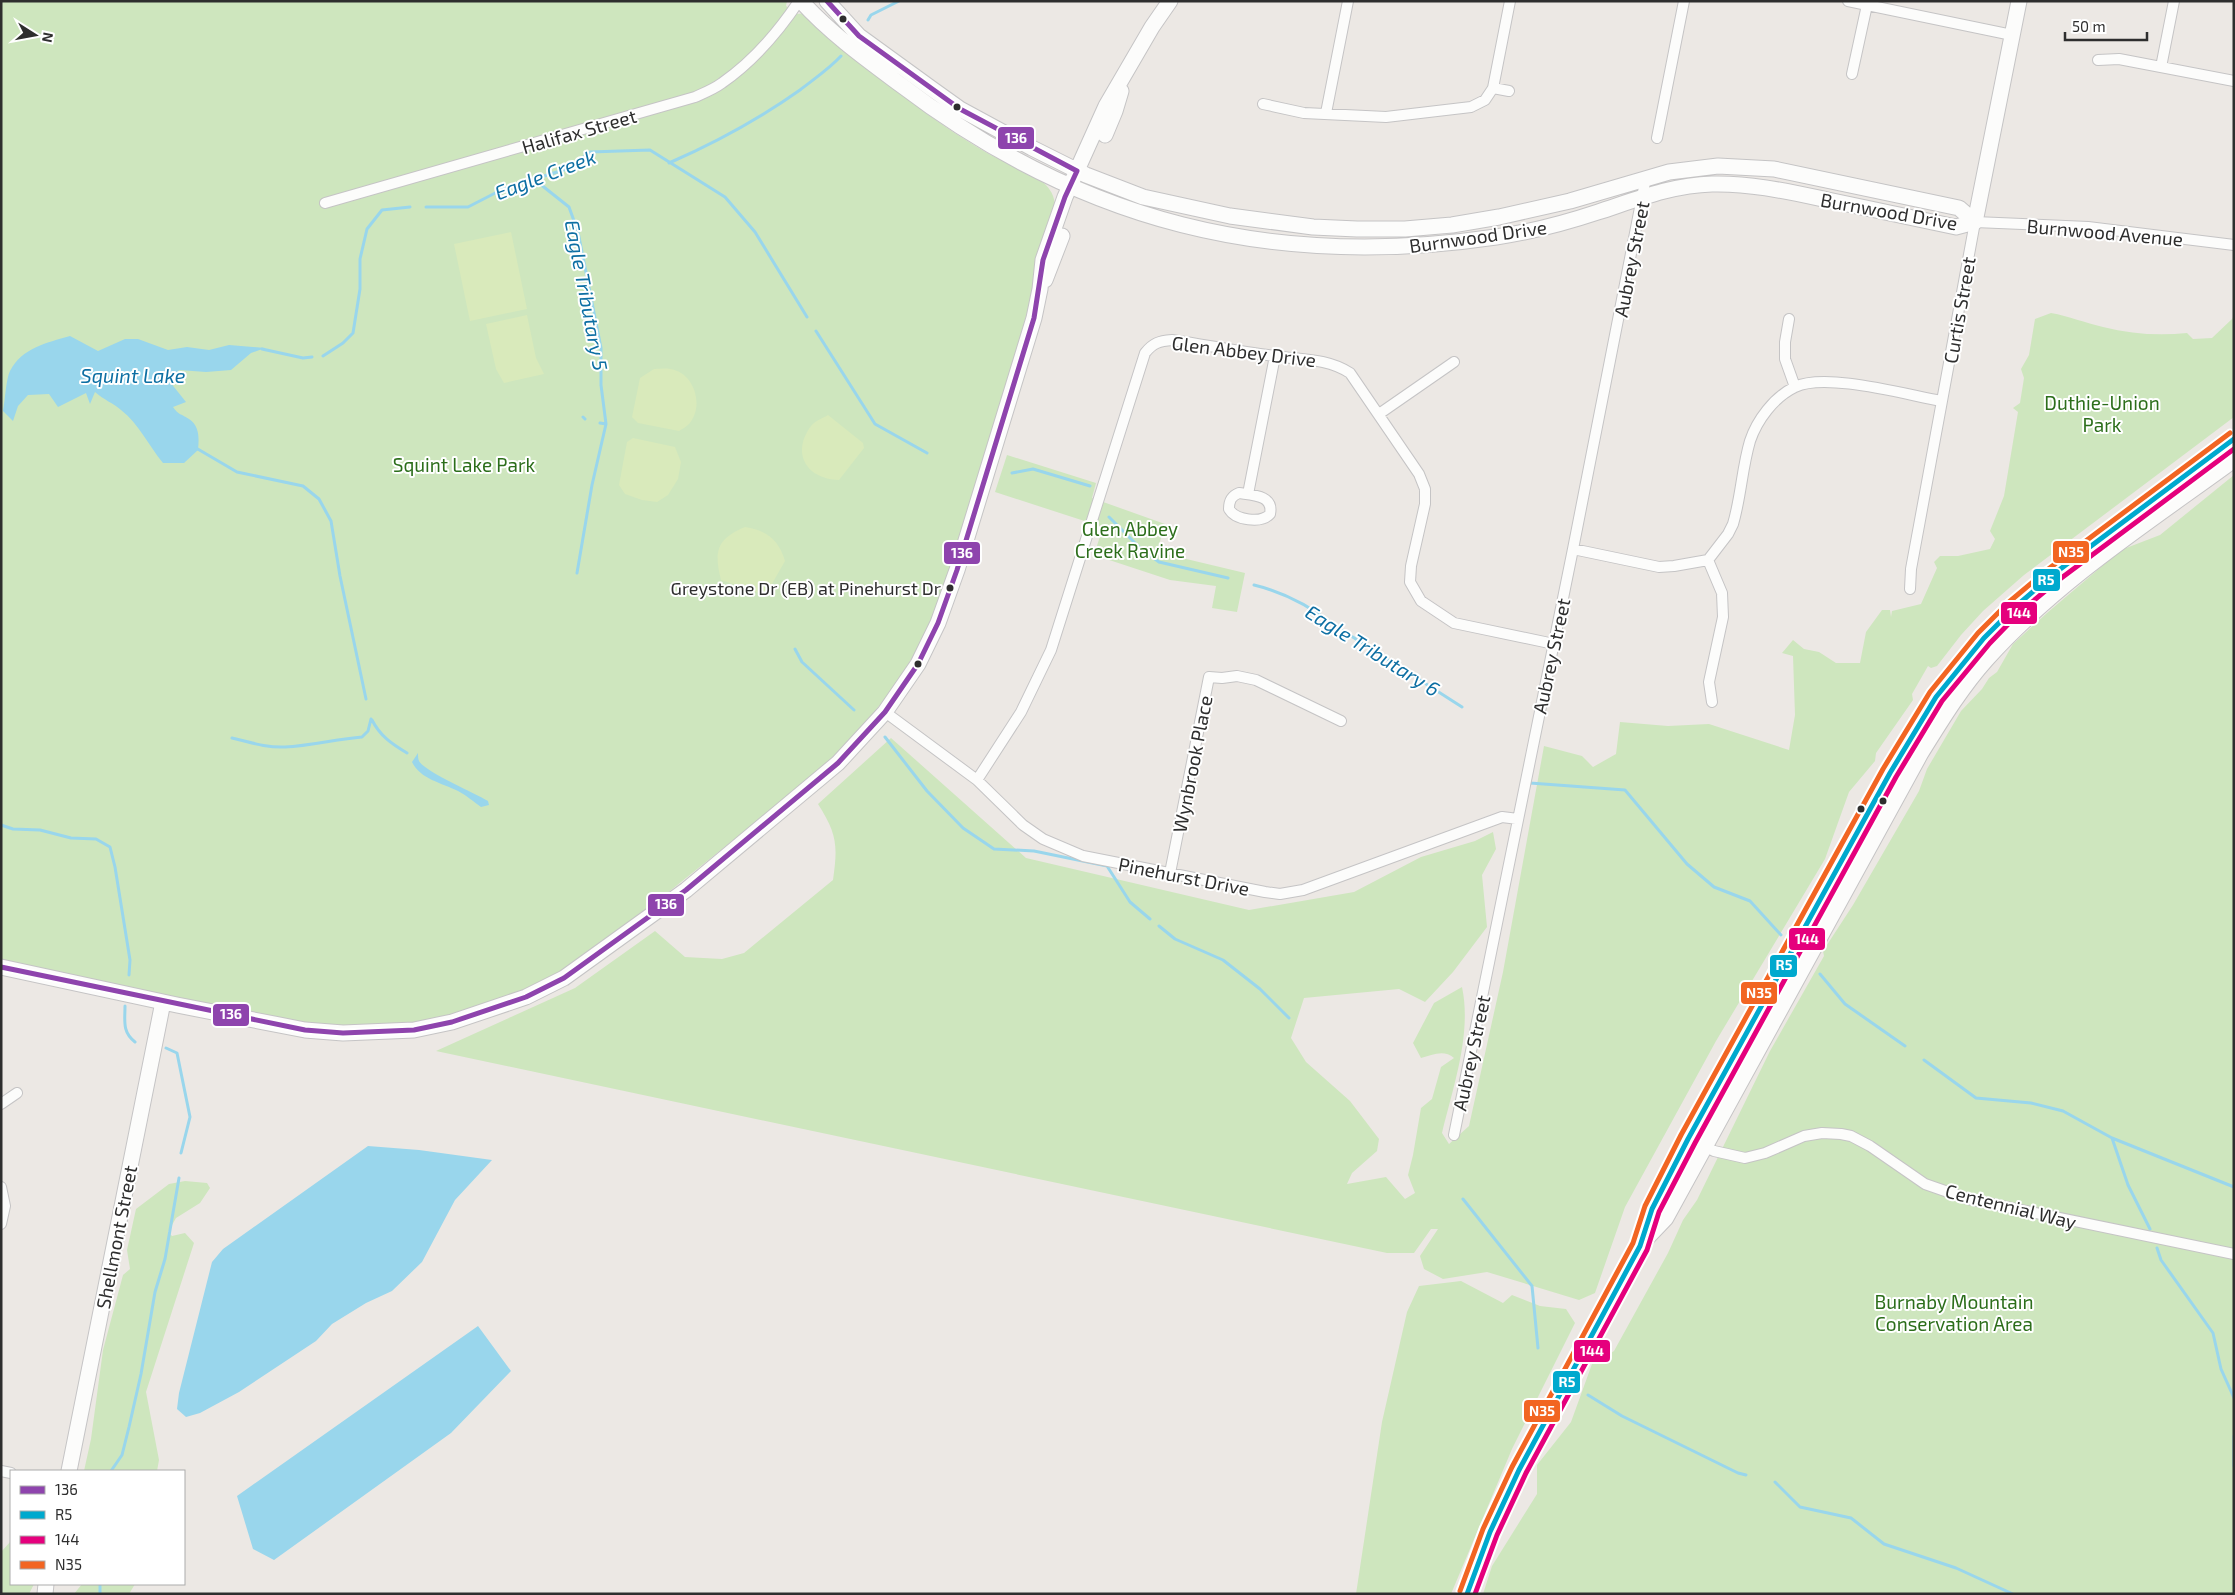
<svg xmlns="http://www.w3.org/2000/svg" width="2235" height="1595" viewBox="0 0 2235 1595" font-family="'Exo 2',sans-serif">
<rect width="100%" height="100%" fill="#ece8e4"/>
<path fill="#cee6be" d="M 1,1 L 787,1 L 786,6 L 798,14 L 804,13 C 863,64 921,115 989,154 C 1012,167 1057,176 1055,209 C 1030,306 1002,401 972,497 C 955,549 943,605 915,653 C 887,702 850,743 808,780 L 594,952 C 494,1014 414,1035 297,1022 L 1,960 Z
M 2051,313 C 2069,316 2085,323 2103,327 C 2131,334 2159,336 2187,333 L 2193,339 L 2212,338 L 2232,319 L 2234,315 L 2234,417 L 2024,575 L 1983,611 L 1961,635 L 1937,666 L 1931,668 L 1928,666 L 1912,694 L 1913,700 L 1876,753 L 1875,761 L 1849,792 L 1825,859 L 1716,1041 L 1625,1207 L 1595,1293 L 1579,1300 L 1487,1272 L 1443,1279 L 1424,1269 L 1420,1256 L 1438,1229 L 1431,1229 L 1414,1253 L 1387,1253 L 436,1051 L 575,988 L 655,931 L 685,957 L 722,959 L 744,953 L 833,880 C 838,845 837,834 818,804 L 891,738 L 1026,858 L 1249,910 L 1354,892 L 1421,857 L 1475,841 L 1493,832 L 1496,849 L 1482,875 L 1487,927 L 1453,972 L 1425,1002 L 1399,989 L 1304,998 L 1291,1038 L 1306,1062 L 1350,1101 L 1379,1139 L 1377,1151 L 1352,1173 L 1347,1184 L 1386,1177 L 1405,1199 L 1415,1193 L 1408,1175 L 1413,1155 L 1421,1108 L 1432,1099 L 1441,1067 L 1454,1058 C 1444,1049 1432,1055 1421,1058 L 1413,1043 L 1434,1003 L 1462,987 C 1472,1034 1453,1087 1442,1133 L 1449,1144 L 1469,1126 L 1503,972 L 1544,746 L 1582,756 L 1593,767 L 1616,754 L 1620,722 L 1668,726 L 1709,724 L 1789,750 L 1795,715 L 1793,656 L 1782,653 L 1793,640 L 1804,649 L 1819,652 L 1836,663 L 1860,663 L 1866,632 L 1882,610 L 1890,610 L 1891,617 L 1892,611 L 1921,604 L 1937,568 L 1934,562 L 1940,556 L 1958,556 L 1990,549 L 1995,539 L 1990,531 L 2004,496 L 2018,412 L 2013,408 L 2020,403 L 2024,378 L 2021,369 L 2029,355 L 2035,319 Z
M 1007,455 L 1096,483 L 1092,498 L 1165,524 L 1157,552 L 1245,573 L 1237,612 L 1212,608 L 1216,586 L 1170,580 L 1094,555 L 1103,527 L 995,492 Z
M 2234,475 L 2234,1594 L 1483,1594 L 1492,1566 L 1537,1494 L 1537,1465 L 1571,1422 L 1592,1364 L 1614,1351 L 1668,1253 L 1683,1220 L 1697,1200 L 1770,1051 L 1824,956 L 1823,951 L 1853,905 L 1919,791 L 1927,769 L 1961,711 L 1982,689 L 1989,678 L 1997,672 L 2013,644 L 2047,613 L 2121,550 L 2160,535 Z
M 185,1181 L 207,1183 L 210,1188 L 200,1203 L 176,1218 L 168,1232 L 172,1236 L 185,1233 L 194,1243 L 146,1392 L 159,1460 L 157,1471 L 84,1471 L 91,1439 L 103,1350 L 123,1275 L 130,1269 L 127,1250 L 136,1209 L 169,1184 Z
M 1461,1281 L 1503,1303 L 1512,1295 L 1540,1306 L 1566,1309 L 1575,1323 L 1512,1449 L 1451,1594 L 1356,1594 L 1382,1422 L 1407,1312 L 1419,1286 Z
M 11,1541 L 11,1584 L 34,1584 L 29,1594 L 1,1594 L 1,1552 Z
M 82,1584 L 135,1584 L 129,1594 L 74,1594 Z"/>
<path fill="#d9eabb" d="M 511,232 L 527,309 L 470,321 L 454,244 Z
M 527,315 L 536,358 L 544,374 L 504,383 L 496,369 L 486,324 Z
M 654,369 C 659,369 665,368 670,369 C 694,372 705,406 689,424 C 686,427 682,429 679,431 L 638,423 L 632,417 L 640,378 Z
M 828,415 L 863,443 L 864,448 L 839,480 C 806,479 791,453 811,426 C 815,421 823,418 828,415 Z
M 633,438 L 675,447 L 681,462 L 678,479 L 668,495 L 657,502 L 642,500 L 625,494 L 619,485 L 627,442 Z
M 745,527 C 766,530 779,540 785,561 L 769,589 L 762,594 L 721,580 C 714,552 716,539 745,527 Z"/>
<path fill="#99d6ec" d="M 70,336 L 98,351 L 125,339 L 138,339 L 168,350 L 187,347 L 209,350 L 229,345 L 265,348 L 251,353 L 231,370 L 206,372 L 179,370 L 170,382 L 186,402 L 173,407 C 178,415 182,414 189,419 C 200,426 199,439 198,450 L 184,463 L 163,463 C 149,446 139,424 121,410 C 113,403 104,400 95,392 L 90,404 L 86,393 L 58,407 L 49,394 L 28,395 L 18,406 L 13,421 L 3,411 C 5,401 6,379 10,371 C 22,348 46,343 70,336 Z
M 418,753 C 418,756 418,759 419,761 C 425,772 475,793 488,801 L 489,805 L 481,807 C 474,802 466,795 458,791 C 442,783 420,779 412,762 Z
M 368,1146 L 419,1150 L 492,1160 L 455,1200 L 422,1262 L 392,1291 L 366,1303 L 332,1324 L 316,1341 L 239,1392 L 200,1413 L 186,1417 L 177,1409 L 179,1393 L 212,1262 L 223,1249 Z
M 478,1326 L 511,1371 L 451,1433 L 274,1560 L 253,1549 L 237,1496 Z"/>
<g fill="none" stroke-linecap="round" stroke-linejoin="round">
<path stroke="#99d6ec" stroke-width="3" d="M 868,20 L 871,15 L 899,1
M 669,163 C 715,143 759,119 800,90 C 814,79 829,69 841,56
M 535,180 L 569,207 L 578,232 L 601,348 L 601,385 L 606,424 L 592,485 L 577,573
M 426,207 L 468,207 L 505,188 L 570,168 L 590,152 L 650,150 L 725,197 L 755,232 L 807,317
M 816,331 L 875,424 L 927,453
M 262,349 L 303,358 L 312,357
M 323,356 L 343,343 L 353,333 L 360,289 L 360,259 L 367,229 L 382,210 L 410,207
M 583,417 L 585,419
M 600,423 L 606,424
M 196,448 L 237,472 L 303,486 L 319,499 L 331,521 L 340,576 L 366,699
M 1012,473 L 1033,469 L 1090,486
M 1109,517 L 1140,548 L 1159,562 L 1228,578
M 1254,585 C 1283,592 1310,606 1334,625 L 1462,707
M 795,649 L 802,662 L 854,710
M 372,720 C 380,736 392,744 407,753
M 885,737 L 927,791 L 963,828 L 994,849 L 1034,851 L 1107,866 L 1130,902 L 1150,919
M 232,738 C 249,742 267,748 285,747 C 311,746 336,739 362,737 L 368,731 L 371,719
M 1530,783 L 1625,790 L 1687,864 L 1714,887 L 1750,901 L 1781,935
M 1,825 L 13,829 L 40,830 L 71,838 L 96,839 L 110,847 L 115,867 L 130,960 L 129,975
M 1159,926 L 1175,939 L 1223,960 L 1260,989 L 1289,1018
M 1820,974 L 1845,1004 L 1905,1046
M 125,1006 C 125,1021 122,1032 135,1042
M 166,1048 L 177,1053 L 190,1117 L 181,1153
M 1924,1060 L 1976,1098 L 2031,1103 L 2063,1111 L 2112,1138 L 2234,1187
M 2112,1138 L 2128,1185 L 2150,1229
M 1463,1199 L 1532,1286 L 1538,1348
M 2157,1248 L 2161,1260 L 2213,1333 L 2221,1369 L 2234,1398
M 1588,1395 L 1622,1416 L 1738,1473 L 1746,1475
M 2234,1436 L 2234,1466
M 111,1471 L 122,1455 L 129,1427 L 141,1374 L 155,1292 L 165,1259 L 179,1178
M 1775,1482 L 1800,1507 L 1851,1518 L 1884,1544 L 1956,1568 L 2013,1594
M 100,1594 L 100,1584"/>
<defs>
<path id="street" d="M 1848,1 L 2012,35
M 2098,60 L 2119,59 L 2234,81
M 2161,67 L 2174,1
M 1852,74 L 1867,5
M 1493,88 L 1509,91
M 1263,104 L 1304,113 L 1386,117 L 1471,107 L 1485,100 L 1493,88 L 1510,1
M 1326,113 L 1348,1
M 1657,138 L 1684,1
M 325,203 L 695,97 C 704,93 714,89 722,83 C 752,62 779,31 799,1
M 1789,319 L 1785,342 L 1785,359 L 1795,387
M 1379,414 L 1454,362
M 1239,493 C 1252,495 1274,495 1270,514 C 1261,524 1235,520 1229,509 C 1229,501 1231,496 1239,493 Z
M 1248,494 L 1275,356
M 1573,549 L 1659,567 L 1674,566 L 1708,560 L 1728,534 L 1733,524 C 1741,497 1742,468 1750,441 C 1757,420 1774,397 1795,387 C 1826,372 1907,395 1942,401
M 1708,560 L 1722,593 L 1723,617 L 1709,682 L 1712,702
M 1910,589 L 1911,569 L 1975,222 L 2088,227 L 2234,245
M 885,712 L 977,780 L 1023,825 L 1043,839 L 1083,856 L 1265,892 L 1280,894 L 1303,890 L 1502,817 L 1518,819
M 977,780 L 1021,712 L 1051,650 L 1145,353 C 1153,343 1159,341 1172,340 C 1206,345 1241,352 1275,356 C 1301,360 1327,358 1350,373 L 1419,474 L 1425,489 L 1425,504 L 1411,566 L 1410,582 L 1421,601 L 1454,623 L 1554,644
M 1170,873 L 1209,677 L 1222,678 L 1237,676 L 1256,680 L 1341,721
M 1,1104 L 17,1093
M 1454,1135 L 1573,549 L 1646,177
M 1688,1139 L 1714,1151 L 1745,1158 L 1765,1153 L 1804,1136 L 1822,1133 L 1841,1134 L 1851,1136 L 1870,1146 L 1925,1184 L 1968,1199 L 2234,1254
M 1,1187 L 5,1206 L 1,1224
M 1,1471 L 11,1473"/>
<path id="secondary" d="M 801,1 C 830,33 866,59 901,85 C 1081,222 1272,270 1496,237 C 1530,232 1565,223 1598,212 C 1635,200 1672,185 1712,184 C 1752,183 1790,192 1828,200 C 1871,209 1913,218 1956,227 L 1975,222
M 827,1 L 859,36 L 932,89 L 960,109 L 1032,148 L 1086,175 L 1143,197 L 1230,216 L 1313,227 L 1357,229 L 1405,229 L 1452,225 L 1499,217 L 1570,201 L 1669,172 L 1718,166 L 1774,169 L 1959,208 L 1975,222
M 1105,135 L 1115,111 L 1121,91
M 1975,222 L 2019,1
M 1045,280 L 1062,236
M 1,967 L 177,1005 L 305,1030 L 343,1033 L 414,1030 L 452,1022 L 526,997 L 564,978 L 686,890 L 838,763 L 885,712 L 918,664 L 938,623 L 957,570 L 1034,318 L 1040,289 L 1043,260 L 1065,197 L 1106,106 L 1152,27 L 1170,1
M 1644,1241 L 1666,1218 L 1921,753 C 1941,721 1961,688 1986,660 C 2057,581 2149,522 2234,460
M 69,1471 L 163,1002
M 45,1594 L 46,1584
M 1467,1594 L 1490,1532 L 1519,1470 L 1640,1246 L 1652,1209 L 1688,1139 L 1890,773 L 1936,697 L 1984,638 L 2014,608 L 2051,576 L 2234,439"/>
</defs>
<use href="#street" stroke="#c5c4c5" stroke-width="12"/>
<use href="#secondary" stroke="#c5c4c5" stroke-width="17"/>
<use href="#street" stroke="#fcfcfb" stroke-width="10"/>
<use href="#secondary" stroke="#fcfcfb" stroke-width="15"/>
<defs>
<path id="bus-1" d="M 1,967 L 305,1030 L 343,1033 L 414,1030 L 452,1022 L 526,997 L 564,978 L 686,890 L 838,763 L 885,712 L 918,664 L 938,623 L 957,570 L 1034,318 L 1043,260 L 1065,197 L 1077,171 L 960,109 L 859,36 L 827,1"/>
<path id="bus-2" d="M 1467,1594 L 1490,1532 L 1519,1470 L 1640,1246 L 1652,1209 L 1688,1139 L 1890,773 L 1936,697 L 1984,638 L 2014,608 L 2051,576 L 2234,439"/>
<path id="bus-3" d="M 1475,1594 L 1497,1535 L 1526,1473 L 1647,1250 L 1659,1212 L 1695,1143 L 1896,777 L 1942,701 L 1990,643 L 2019,613 L 2056,582 L 2234,449"/>
<path id="bus-4" d="M 1460,1591 L 1483,1529 L 1512,1467 L 1633,1243 L 1645,1206 L 1681,1135 L 1883,769 L 1930,692 L 1978,633 L 2009,602 L 2047,570 L 2230,433"/>
</defs>
<use href="#bus-1" stroke="#fff" stroke-width="9"/>
<use href="#bus-2" stroke="#fff" stroke-width="9"/>
<use href="#bus-3" stroke="#fff" stroke-width="9"/>
<use href="#bus-4" stroke="#fff" stroke-width="9"/>
<use href="#bus-1" stroke="#8e44ad" stroke-width="5"/>
<use href="#bus-2" stroke="#00a9ce" stroke-width="5"/>
<use href="#bus-3" stroke="#e5007d" stroke-width="5"/>
<use href="#bus-4" stroke="#f26522" stroke-width="5"/>
</g>
<g fill="#2e2e2e" stroke="#fff" stroke-width="2">
<circle cx="843" cy="19" r="4.5"/>
<circle cx="957" cy="107" r="4.5"/>
<circle cx="950" cy="588" r="4.5"/>
<circle cx="918" cy="664" r="4.5"/>
<circle cx="1883" cy="801" r="4.5"/>
<circle cx="1861" cy="809" r="4.5"/>
</g>
<g text-anchor="middle" dominant-baseline="central" stroke-width="4" stroke-linejoin="round" paint-order="stroke">
<g font-size="18" fill="#2e2e2e" stroke="#fff" text-anchor="end">
<text x="941" y="588">Greystone Dr (EB) at Pinehurst Dr</text>
</g>
<g font-size="19" fill="#2e2e2e" stroke="#fff">
<text transform="translate(579 131) rotate(-16)">Halifax Street</text>
<text transform="translate(1889 211) rotate(10)">Burnwood Drive</text>
<text transform="translate(2105 232) rotate(5)">Burnwood Avenue</text>
<text transform="translate(1478 236) rotate(-8)">Burnwood Drive</text>
<text transform="translate(1631 259) rotate(-79)">Aubrey Street</text>
<text transform="translate(1959 310) rotate(-80)">Curtis Street</text>
<text transform="translate(1244 351) rotate(7)">Glen Abbey Drive</text>
<text transform="translate(1551 656) rotate(-78)">Aubrey Street</text>
<text transform="translate(1192 764) rotate(-79)">Wynbrook Place</text>
<text transform="translate(1184 876) rotate(11)">Pinehurst Drive</text>
<text transform="translate(1471 1053) rotate(-78)">Aubrey Street</text>
<text transform="translate(2011 1206) rotate(14)">Centennial Way</text>
<text transform="translate(116 1237) rotate(-79)">Shellmont Street</text>
</g>
<g font-size="19" fill="#2c6e1b" stroke="#fff">
<text x="2102" y="402">Duthie-Union<tspan x="2102" dy="22">Park</tspan></text>
<text x="464" y="464">Squint Lake Park</text>
<text x="1130" y="528">Glen Abbey<tspan x="1130" dy="22">Creek Ravine</tspan></text>
<text x="1954" y="1301">Burnaby Mountain<tspan x="1954" dy="22">Conservation Area</tspan></text>
</g>
<g font-size="20" font-style="italic" fill="#0d6fa3" stroke="#fff">
<text transform="translate(545 174) rotate(-21)">Eagle Creek</text>
<text transform="translate(587 295) rotate(79)">Eagle Tributary 5</text>
<text x="133" y="375">Squint Lake</text>
<text transform="translate(1373 650) rotate(32)">Eagle Tributary 6</text>
</g>
</g>
<g stroke="#fff" stroke-width="2">
<rect x="997" y="126" width="38" height="24" rx="5" fill="#8e44ad"/>
<rect x="2052" y="540" width="38" height="24" rx="5" fill="#f26522"/>
<rect x="943" y="541" width="38" height="24" rx="5" fill="#8e44ad"/>
<rect x="2032" y="568" width="29" height="24" rx="5" fill="#00a9ce"/>
<rect x="2000" y="601" width="38" height="24" rx="5" fill="#e5007d"/>
<rect x="647" y="893" width="38" height="24" rx="5" fill="#8e44ad"/>
<rect x="1788" y="927" width="38" height="24" rx="5" fill="#e5007d"/>
<rect x="1769" y="954" width="29" height="24" rx="5" fill="#00a9ce"/>
<rect x="1740" y="981" width="38" height="24" rx="5" fill="#f26522"/>
<rect x="212" y="1003" width="38" height="24" rx="5" fill="#8e44ad"/>
<rect x="1573" y="1339" width="38" height="24" rx="5" fill="#e5007d"/>
<rect x="1552" y="1370" width="29" height="24" rx="5" fill="#00a9ce"/>
<rect x="1523" y="1399" width="38" height="24" rx="5" fill="#f26522"/>
</g>
<g font-size="14" text-anchor="middle" font-weight="bold" fill="#fff">
<text x="1016" y="143">136</text>
<text x="2071" y="557">N35</text>
<text x="962" y="558">136</text>
<text x="2046" y="585">R5</text>
<text x="2019" y="618">144</text>
<text x="666" y="909">136</text>
<text x="1807" y="944">144</text>
<text x="1784" y="970">R5</text>
<text x="1759" y="998">N35</text>
<text x="231" y="1019">136</text>
<text x="1592" y="1356">144</text>
<text x="1567" y="1387">R5</text>
<text x="1542" y="1416">N35</text>
</g>
<rect width="2235" height="1595" fill="none" stroke="#2e2e2e" stroke-width="5"/>
<rect x="10" y="1470" width="175" height="115" fill="#ffffff" stroke="#ababab"/>
<rect x="20" y="1486" width="25" height="8" fill="#8e44ad" stroke="#ababab"/>
<text x="55" y="1495" font-size="15" fill="#2e2e2e">136</text>
<rect x="20" y="1511" width="25" height="8" fill="#00a9ce" stroke="#ababab"/>
<text x="55" y="1520" font-size="15" fill="#2e2e2e">R5</text>
<rect x="20" y="1536" width="25" height="8" fill="#e5007d" stroke="#ababab"/>
<text x="55" y="1545" font-size="15" fill="#2e2e2e">144</text>
<rect x="20" y="1561" width="25" height="8" fill="#f26522" stroke="#ababab"/>
<text x="55" y="1570" font-size="15" fill="#2e2e2e">N35</text>
<g transform="translate(35 35) rotate(101)" stroke="#ffffff" stroke-width="4" paint-order="stroke">
<path d="M0-4L9 19L0 12L-9 19Z" fill="#2e2e2e"/>
<text y="-8" font-size="14" font-weight="bold" text-anchor="middle" fill="#2e2e2e">N</text>
</g>
<path d="M2065 32v8h82v-8" fill="none" stroke="#2e2e2e" stroke-width="2.5"/>
<text x="2072" y="32" font-size="15" fill="#2e2e2e" stroke="#ffffff" stroke-width="4" paint-order="stroke">50 m</text>
</svg>
